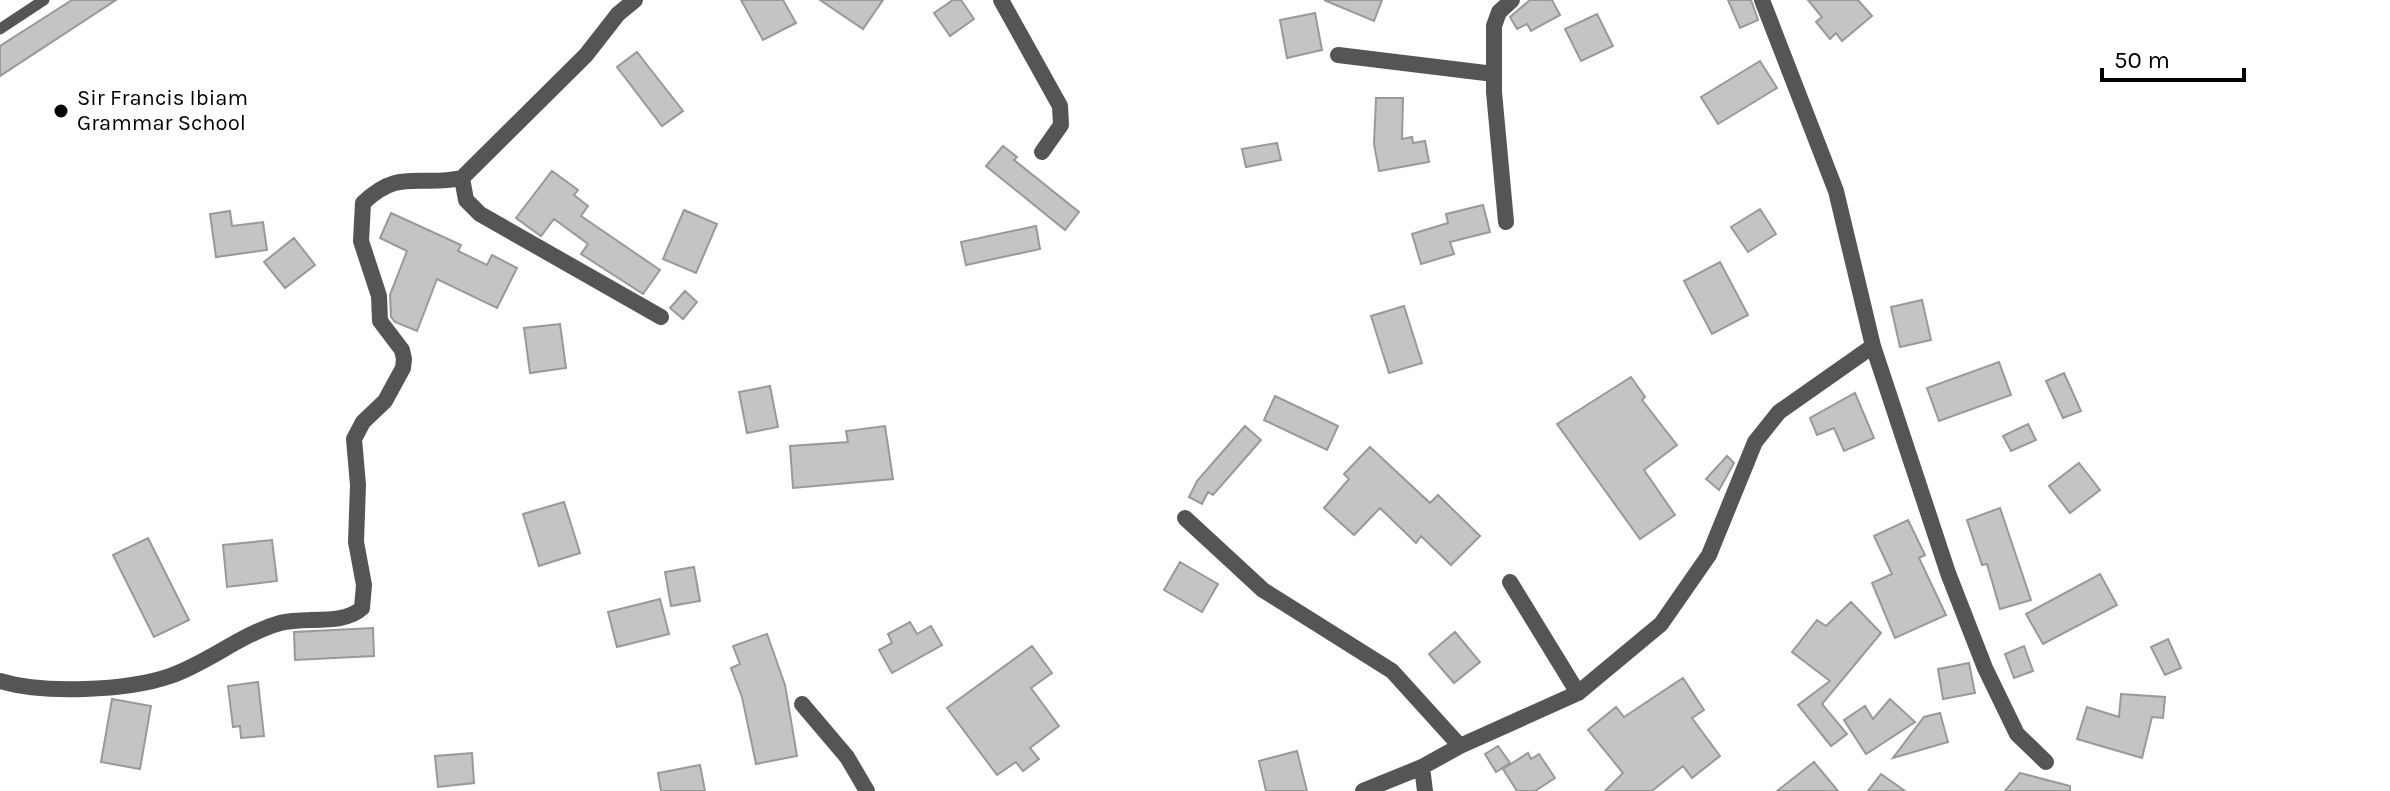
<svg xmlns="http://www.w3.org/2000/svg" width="2390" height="791" viewBox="0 0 2390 791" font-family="Karla,sans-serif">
<rect width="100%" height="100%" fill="#fff"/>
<path fill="#c4c4c4" stroke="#999" stroke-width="2" d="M 72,0 L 116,0 L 0,76 L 0,46 Z
M 741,0 L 783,0 L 796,23 L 763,40 Z
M 820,0 L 883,0 L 863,29 Z
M 953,0 L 961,0 L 974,19 L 950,36 L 934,13 Z
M 1324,0 L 1382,0 L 1374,21 Z
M 1530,0 L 1552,0 L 1560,15 L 1531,31 L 1527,24 L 1517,29 L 1510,17 Z
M 1728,0 L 1751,0 L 1758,20 L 1740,28 Z
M 1808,0 L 1858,0 L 1872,16 L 1842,41 L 1836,33 L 1830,39 L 1816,22 L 1822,17 Z
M 1315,13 L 1322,50 L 1287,58 L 1280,20 Z
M 1597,14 L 1613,46 L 1581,61 L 1565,29 Z
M 637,52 L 683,111 L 662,126 L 617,67 Z
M 1760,61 L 1777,88 L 1718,124 L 1701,97 Z
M 1376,98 L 1403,98 L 1402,139 L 1412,137 L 1413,143 L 1425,141 L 1429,162 L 1379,171 L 1374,144 Z
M 1277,143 L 1281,160 L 1246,167 L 1242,149 Z
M 1003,146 L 1017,157 L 1014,160 L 1079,212 L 1065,230 L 986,166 Z
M 552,171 L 578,190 L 574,195 L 588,206 L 581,216 L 660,270 L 643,294 L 581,254 L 588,244 L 554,219 L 541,236 L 516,218 Z
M 1483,205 L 1490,232 L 1450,242 L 1454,254 L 1421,264 L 1412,234 L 1448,223 L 1446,214 Z
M 1760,209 L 1776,234 L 1748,252 L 1731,227 Z
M 684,210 L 717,224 L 696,273 L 663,259 Z
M 230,211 L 232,226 L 263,222 L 267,250 L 216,257 L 210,214 Z
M 391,213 L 461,245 L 458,251 L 487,265 L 492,255 L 517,268 L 497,308 L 437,279 L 417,331 L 395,322 L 391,317 L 390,295 L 407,251 L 380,238 Z
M 1036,226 L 1040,249 L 966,265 L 961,242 Z
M 294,238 L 315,265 L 285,288 L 264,262 Z
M 1720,262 L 1748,315 L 1712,334 L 1684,281 Z
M 685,291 L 697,302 L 683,319 L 670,308 Z
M 1922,300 L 1931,340 L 1900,347 L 1891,307 Z
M 1404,306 L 1422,363 L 1389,373 L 1371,316 Z
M 560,324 L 566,368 L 530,373 L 524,328 Z
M 1999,362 L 2011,395 L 1939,421 L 1927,388 Z
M 2064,373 L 2081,411 L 2063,418 L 2046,381 Z
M 1631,377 L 1645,397 L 1642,400 L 1677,445 L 1644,470 L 1675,515 L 1640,539 L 1557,424 Z
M 770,386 L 778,427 L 747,433 L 739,392 Z
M 1855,393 L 1874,438 L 1844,451 L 1834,428 L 1817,435 L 1810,418 Z
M 1275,396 L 1338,426 L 1327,450 L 1264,420 Z
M 2028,424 L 2036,440 L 2011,451 L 2003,436 Z
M 885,426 L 893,479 L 793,488 L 790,446 L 848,442 L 846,431 Z
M 1245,426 L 1261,440 L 1213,495 L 1208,492 L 1202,504 L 1189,497 L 1197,481 Z
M 1370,447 L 1430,503 L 1438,495 L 1480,536 L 1451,565 L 1421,536 L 1416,543 L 1380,508 L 1354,535 L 1324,508 L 1349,479 L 1344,474 Z
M 1727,456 L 1734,463 L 1719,490 L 1706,479 Z
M 2079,463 L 2100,490 L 2070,513 L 2049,486 Z
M 564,502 L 580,553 L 539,566 L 523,514 Z
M 2000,508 L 2031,600 L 2000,609 L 1987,564 L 1982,565 L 1967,520 Z
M 1908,520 L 1925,555 L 1919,558 L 1946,615 L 1895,638 L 1872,583 L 1892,574 L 1874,536 Z
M 148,538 L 189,620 L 154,637 L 113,555 Z
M 272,540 L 277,581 L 227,587 L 223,545 Z
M 1180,562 L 1218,584 L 1202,612 L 1164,590 Z
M 694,567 L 700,601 L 671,606 L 665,572 Z
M 2100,574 L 2117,605 L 2043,644 L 2026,614 Z
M 660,599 L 669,634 L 617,647 L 608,612 Z
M 1851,602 L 1881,633 L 1822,704 L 1847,734 L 1831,746 L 1798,705 L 1830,681 L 1792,652 L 1817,620 L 1826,626 Z
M 910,622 L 917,634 L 931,626 L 942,645 L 892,673 L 879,650 L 892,643 L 888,634 Z
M 373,628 L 374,656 L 295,660 L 294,632 Z
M 1455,632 L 1480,662 L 1454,683 L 1429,654 Z
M 767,634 L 785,685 L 797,756 L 756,764 L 742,697 L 731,668 L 740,664 L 733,646 Z
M 2168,639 L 2181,668 L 2165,675 L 2151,647 Z
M 1032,646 L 1052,673 L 1031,688 L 1059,726 L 1030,748 L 1039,759 L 1023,771 L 1016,762 L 997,775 L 947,708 Z
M 2024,646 L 2033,671 L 2014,678 L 2005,654 Z
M 1969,663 L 1975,693 L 1943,699 L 1938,669 Z
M 1683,678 L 1704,710 L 1692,718 L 1720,756 L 1692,778 L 1683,766 L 1652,791 L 1605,791 L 1623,773 L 1588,730 L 1616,707 L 1624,717 Z
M 258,682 L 264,736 L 241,738 L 240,726 L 233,727 L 228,686 Z
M 2121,694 L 2165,697 L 2163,718 L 2152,717 L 2142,758 L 2077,739 L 2087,707 L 2119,717 Z
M 112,699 L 151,706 L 140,769 L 101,762 Z
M 1890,699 L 1915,722 L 1866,754 L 1844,720 L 1865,706 L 1873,719 Z
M 1940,713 L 1948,742 L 1893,758 L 1924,717 Z
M 1498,746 L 1510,763 L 1496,772 L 1485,754 Z
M 1297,751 L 1307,791 L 1266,791 L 1259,761 Z
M 472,753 L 474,783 L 438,787 L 435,756 Z
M 1528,753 L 1531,759 L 1539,754 L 1555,778 L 1535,791 L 1517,791 L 1503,769 Z
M 1814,762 L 1838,791 L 1777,791 Z
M 700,765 L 705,791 L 661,791 L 658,773 Z
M 2020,773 L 2070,786 L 2070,791 L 2005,791 Z
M 1881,774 L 1905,791 L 1868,791 Z"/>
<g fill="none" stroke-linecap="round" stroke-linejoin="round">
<path stroke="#555" stroke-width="11" d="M 0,29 L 44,0"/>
<path stroke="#555" stroke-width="16" d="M 1001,0 L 1060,106 L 1061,125 L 1042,152
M 1762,0 L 1836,191 L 1873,346 L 1948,573 L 1985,668 L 2017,734 L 2046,762
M 1338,55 L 1494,74
M 462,178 L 466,200 L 480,214 L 661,317
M 1506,222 L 1494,92 L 1494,26 L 1499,12 L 1512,0
M 1185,518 L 1263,590 L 1392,671 L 1460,746
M 1510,582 L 1578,693
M 0,681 C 42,694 127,691 170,676 C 208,663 241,634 280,623 C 305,616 343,626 362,608 L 364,585 L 356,542 L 358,485 L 354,439 L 363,422 L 385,401 L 403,368 L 404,359 L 402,350 L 380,321 L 379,296 L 361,241 L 363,203 C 399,168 418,187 462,178 L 586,55 L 618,14 L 635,0
M 802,704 L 847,757 L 867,791
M 1422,767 L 1425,791
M 1363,791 L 1422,767 L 1460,746 L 1578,693 L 1661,624 L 1709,555 L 1755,442 L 1779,412 L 1873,346"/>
</g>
<circle fill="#000" stroke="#fff" stroke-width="3" cx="61" cy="111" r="8"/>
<g text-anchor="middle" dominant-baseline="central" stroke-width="8" stroke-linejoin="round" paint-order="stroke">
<g font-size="22" fill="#000" stroke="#fff" text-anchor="start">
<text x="77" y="98">Sir Francis Ibiam<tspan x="77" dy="25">Grammar School</tspan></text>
</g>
</g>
<path d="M2102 68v12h142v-12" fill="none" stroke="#000000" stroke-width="4"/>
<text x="2114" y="68" font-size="24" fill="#000000" stroke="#ffffff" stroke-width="6" paint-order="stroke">50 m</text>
</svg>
